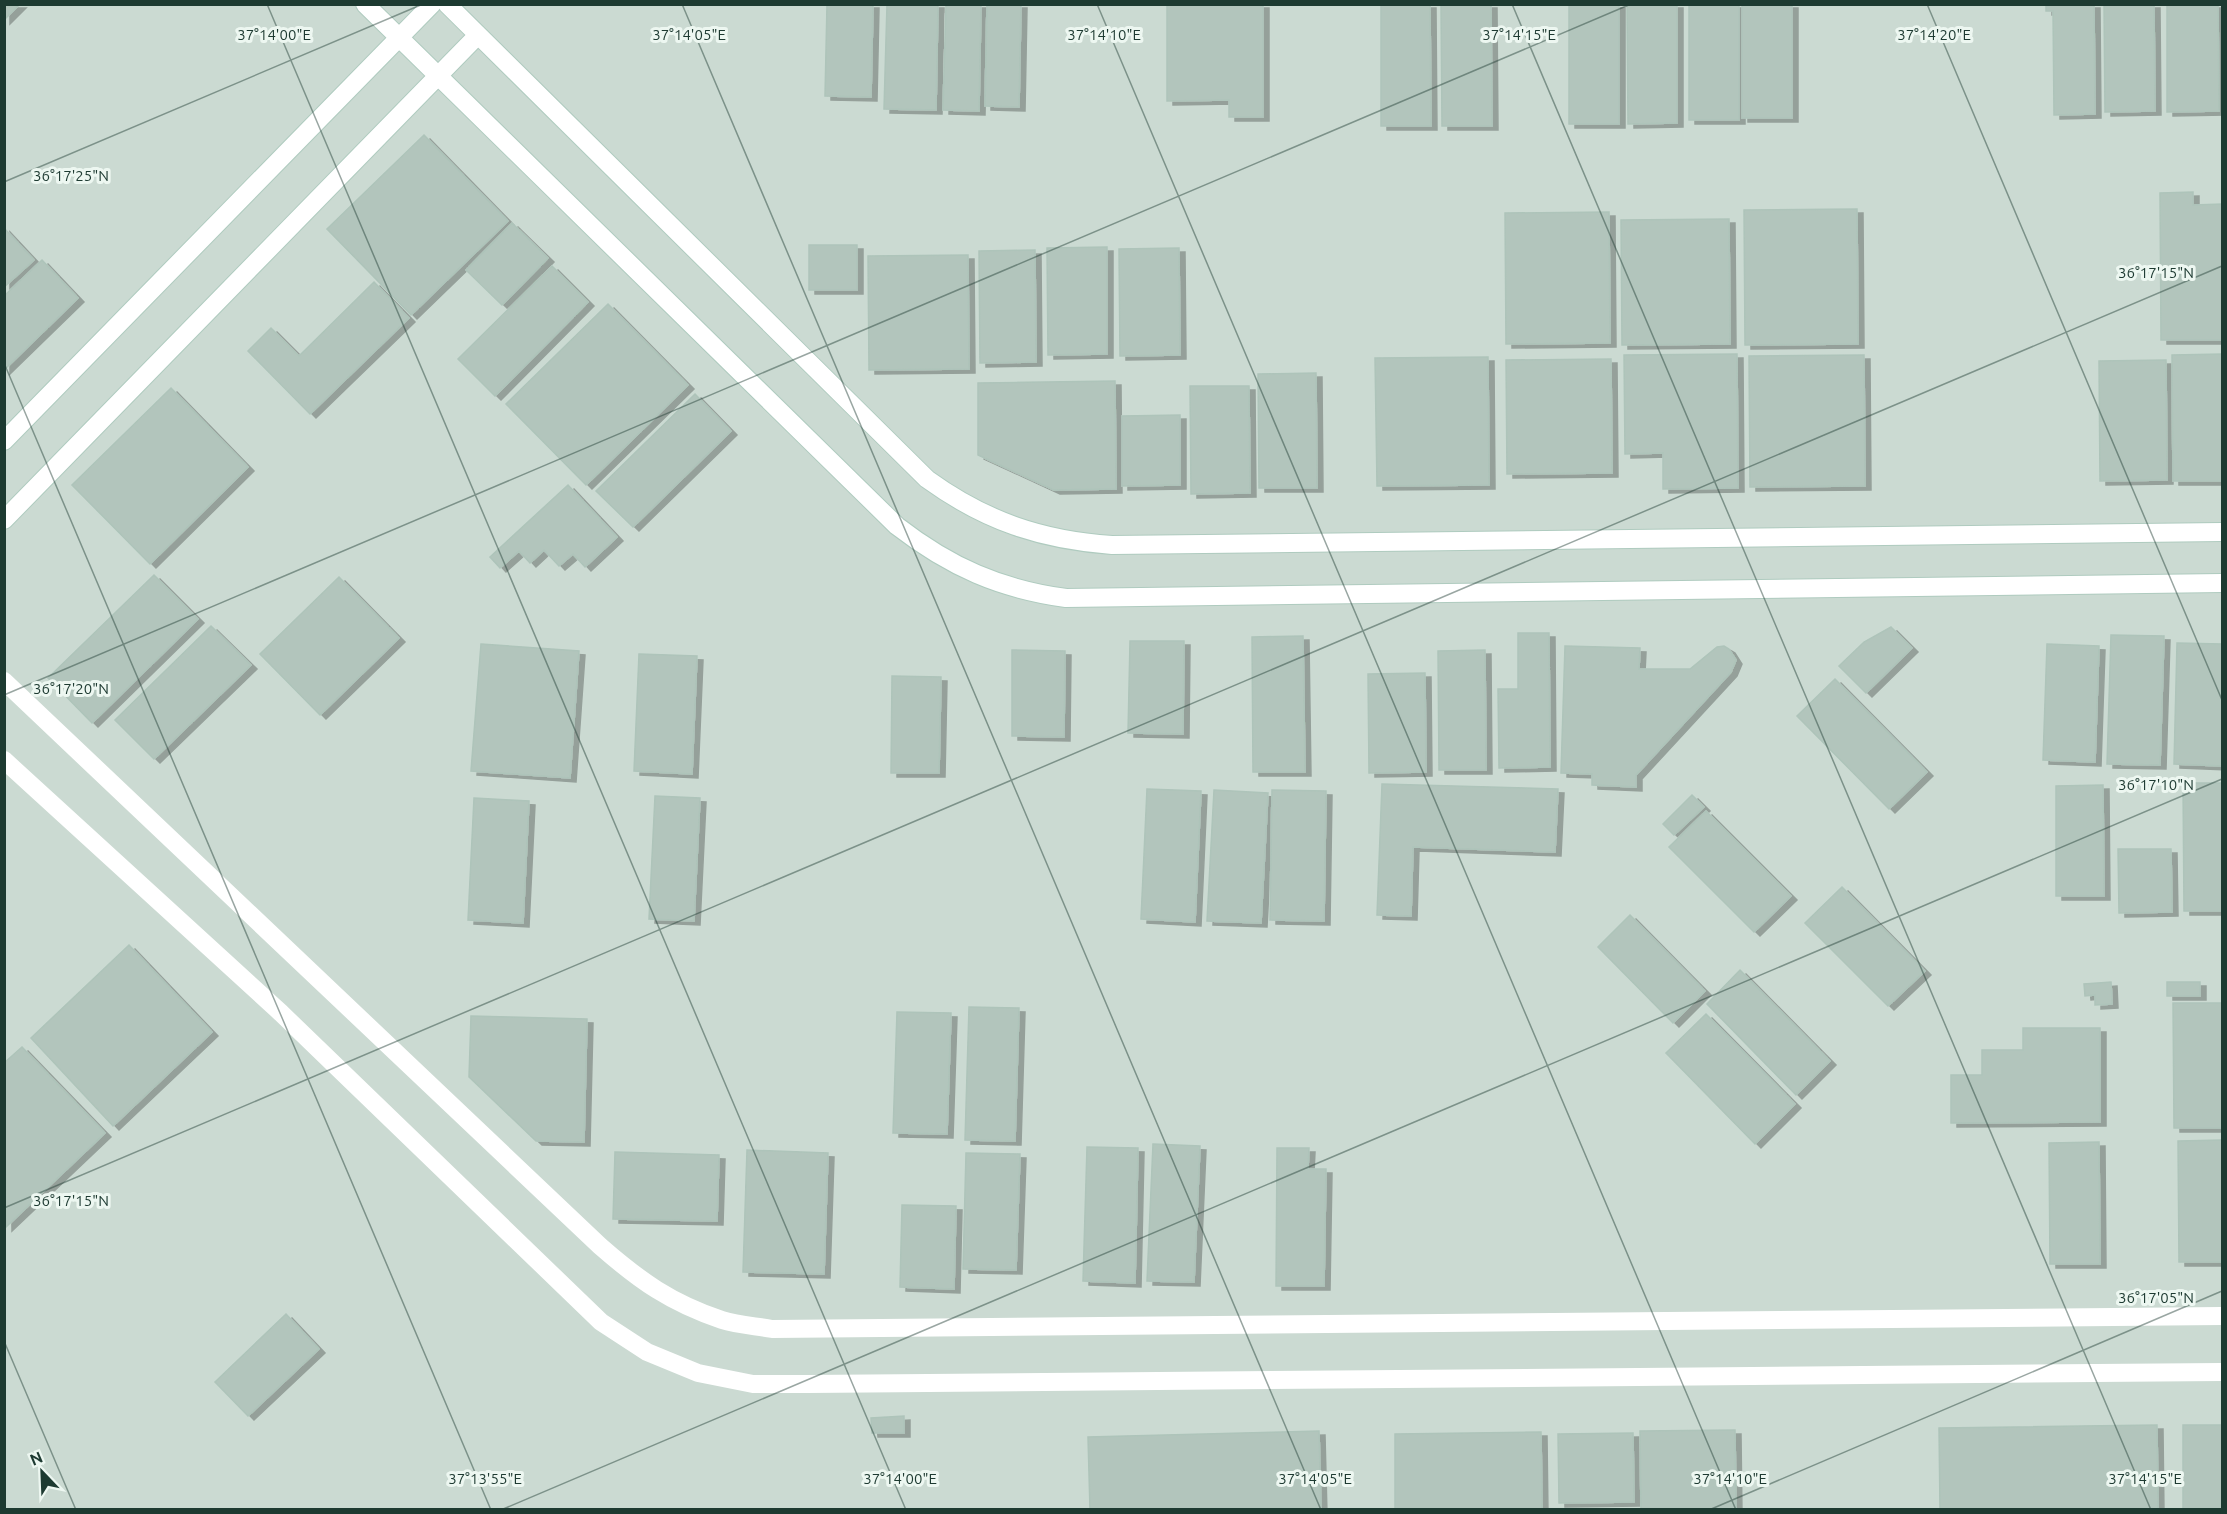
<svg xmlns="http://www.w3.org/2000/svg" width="2227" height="1514" viewBox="0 0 2227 1514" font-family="Ubuntu,sans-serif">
<defs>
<filter id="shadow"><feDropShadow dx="6" dy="4" stdDeviation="0" flood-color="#0004"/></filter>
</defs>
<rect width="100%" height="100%" fill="#dceae3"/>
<path fill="#cbdad2" d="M 5,5 L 2222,5 L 2222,1509 L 5,1509 Z"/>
<path fill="#b2c5bc" stroke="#aec4ba" stroke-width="1.5" filter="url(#shadow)" d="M 4,4 L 20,4 L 4,20 Z
M 827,4 L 873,4 L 871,97 L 825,96 Z
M 887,4 L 938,4 L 936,110 L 884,109 Z
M 946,4 L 981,4 L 979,111 L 943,110 Z
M 987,4 L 1021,4 L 1019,107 L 985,106 Z
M 1167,4 L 1263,4 L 1263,117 L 1229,117 L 1229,100 L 1167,101 Z
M 1381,4 L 1430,4 L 1431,126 L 1381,126 Z
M 1441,4 L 1491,4 L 1492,126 L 1442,126 Z
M 1569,4 L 1619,4 L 1619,124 L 1569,124 Z
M 1627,4 L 1677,4 L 1677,123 L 1628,124 Z
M 1689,4 L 1739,4 L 1739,120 L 1689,120 Z
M 1742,4 L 1792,4 L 1792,118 L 1742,118 Z
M 2046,4 L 2094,4 L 2095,114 L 2054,115 L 2053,11 L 2046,11 Z
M 2104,4 L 2154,4 L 2155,111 L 2105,112 Z
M 2167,4 L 2218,4 L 2219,111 L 2167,112 Z
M 424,135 L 508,221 L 411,315 L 327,229 Z
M 2193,192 L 2193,205 L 2222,204 L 2222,340 L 2161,340 L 2160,193 Z
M 1857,209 L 1858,344 L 1745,345 L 1744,210 Z
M 1609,212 L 1610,343 L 1506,344 L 1505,213 Z
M 1729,219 L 1730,344 L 1622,345 L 1621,220 Z
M 512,223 L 548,258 L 502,305 L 466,270 Z
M 4,228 L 34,260 L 4,287 Z
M 809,245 L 857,245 L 857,290 L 809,290 Z
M 1107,247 L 1107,354 L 1048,355 L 1047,248 Z
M 1179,248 L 1180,355 L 1120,356 L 1119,249 Z
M 1035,250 L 1036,362 L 980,363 L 979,251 Z
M 968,255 L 969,369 L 869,370 L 868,256 Z
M 42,260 L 78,298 L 4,370 L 4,296 Z
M 552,266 L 588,302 L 495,396 L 458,359 Z
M 374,282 L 409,318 L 310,414 L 248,351 L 271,328 L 299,356 Z
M 608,304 L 688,385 L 586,485 L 506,404 Z
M 1737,354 L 1738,488 L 1663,489 L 1663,453 L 1625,454 L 1624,355 Z
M 2222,354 L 2222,481 L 2173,481 L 2172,355 Z
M 1864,355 L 1865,486 L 1750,487 L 1749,356 Z
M 1488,357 L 1489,485 L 1377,486 L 1375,358 Z
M 1611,359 L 1612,473 L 1507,474 L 1506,360 Z
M 2166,360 L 2167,480 L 2100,481 L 2099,361 Z
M 1316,373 L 1317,488 L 1259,488 L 1258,374 Z
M 1115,381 L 1116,489 L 1054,490 L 978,455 L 978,383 Z
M 1190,386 L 1249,386 L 1250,493 L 1191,494 Z
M 171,388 L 248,467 L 150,564 L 72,485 Z
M 695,394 L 731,431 L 633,527 L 596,491 Z
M 1180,415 L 1180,485 L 1122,486 L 1122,416 Z
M 568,485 L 617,537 L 585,567 L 573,554 L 559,566 L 544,550 L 530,563 L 519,551 L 500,568 L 490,557 Z
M 154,575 L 198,619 L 92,723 L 48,678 Z
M 339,577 L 399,638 L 320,715 L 260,654 Z
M 211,626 L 251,665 L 154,759 L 115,720 Z
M 1891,627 L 1912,648 L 1866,693 L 1839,666 L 1864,642 Z
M 1518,633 L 1549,633 L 1550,767 L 1499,768 L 1498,689 L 1518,689 Z
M 2111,635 L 2164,636 L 2160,765 L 2107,764 Z
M 1303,636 L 1305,772 L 1253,772 L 1252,637 Z
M 1130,641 L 1184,641 L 1183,734 L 1128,733 Z
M 2177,643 L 2222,644 L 2222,766 L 2174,764 Z
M 481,644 L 579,651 L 570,778 L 471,771 Z
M 2047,644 L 2099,646 L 2095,762 L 2043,760 Z
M 1565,646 L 1640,648 L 1639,669 L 1690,669 L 1717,647 L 1724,646 L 1729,649 L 1736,660 L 1731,672 L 1636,775 L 1636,787 L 1592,785 L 1592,774 L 1561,773 Z
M 1012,650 L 1065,651 L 1064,737 L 1012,736 Z
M 1485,650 L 1486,770 L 1439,770 L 1438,651 Z
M 639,654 L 697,656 L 692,774 L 634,771 Z
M 1425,673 L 1426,772 L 1369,773 L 1368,674 Z
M 892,676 L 941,677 L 939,773 L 891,773 Z
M 1835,679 L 1927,772 L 1889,809 L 1797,716 Z
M 2183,783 L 2222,783 L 2222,911 L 2184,911 Z
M 1382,784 L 1558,789 L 1555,852 L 1413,847 L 1411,916 L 1377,915 Z
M 2103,785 L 2104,896 L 2056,896 L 2056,786 Z
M 1147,789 L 1201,791 L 1195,922 L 1141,919 Z
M 1214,790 L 1268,793 L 1261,923 L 1207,921 Z
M 1272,790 L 1326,791 L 1324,921 L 1270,920 Z
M 1692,795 L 1704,807 L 1674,835 L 1663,824 Z
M 655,796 L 700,798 L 694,921 L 649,919 Z
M 474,798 L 529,801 L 523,923 L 468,920 Z
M 1706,811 L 1791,896 L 1754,932 L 1669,847 Z
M 2118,849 L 2171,849 L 2172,912 L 2119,913 Z
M 1842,887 L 1925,971 L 1888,1006 L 1805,923 Z
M 1630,915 L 1705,991 L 1673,1023 L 1598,947 Z
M 129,945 L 212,1032 L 113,1126 L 31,1038 Z
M 1740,970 L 1830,1061 L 1796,1095 L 1707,1004 Z
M 2111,982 L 2112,1004 L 2095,1005 L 2095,995 L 2085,996 L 2084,984 Z
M 2167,982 L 2200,982 L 2200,996 L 2167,996 Z
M 2173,1003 L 2222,1003 L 2222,1128 L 2174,1128 Z
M 969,1007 L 1019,1008 L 1015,1141 L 965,1140 Z
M 897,1012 L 951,1013 L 947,1134 L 893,1133 Z
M 1706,1014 L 1795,1104 L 1755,1144 L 1666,1053 Z
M 471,1016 L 587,1019 L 584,1142 L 536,1141 L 469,1077 Z
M 2023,1028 L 2100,1028 L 2100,1122 L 1951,1123 L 1951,1075 L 1982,1075 L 1982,1050 L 2023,1050 Z
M 22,1047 L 105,1133 L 6,1227 L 4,1063 Z
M 2222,1140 L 2222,1262 L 2179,1262 L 2178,1141 Z
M 2099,1142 L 2100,1264 L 2050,1264 L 2049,1143 Z
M 1153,1144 L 1200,1146 L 1194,1282 L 1147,1281 Z
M 1087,1147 L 1138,1148 L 1135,1283 L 1083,1281 Z
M 1277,1148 L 1309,1148 L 1308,1169 L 1326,1169 L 1324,1286 L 1276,1286 Z
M 747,1150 L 828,1153 L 824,1274 L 743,1272 Z
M 615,1152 L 719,1155 L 717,1221 L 613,1219 Z
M 966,1153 L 1020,1154 L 1016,1270 L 963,1269 Z
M 902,1205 L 956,1206 L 954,1289 L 900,1287 Z
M 286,1314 L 319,1349 L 248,1416 L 215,1382 Z
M 904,1416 L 904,1433 L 872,1433 L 871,1418 Z
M 2157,1425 L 2158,1510 L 1940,1510 L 1939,1428 Z
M 2183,1425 L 2222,1425 L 2222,1510 L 2183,1510 Z
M 1735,1430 L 1736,1510 L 1641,1510 L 1640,1431 Z
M 1319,1431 L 1321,1510 L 1090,1510 L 1088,1437 Z
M 1541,1432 L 1542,1510 L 1395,1510 L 1395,1434 Z
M 1633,1433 L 1634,1502 L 1559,1503 L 1558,1434 Z"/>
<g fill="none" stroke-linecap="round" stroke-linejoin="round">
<defs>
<path id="secondary" d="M 365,4 L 897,526 C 950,567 1000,589 1066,598 L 2222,583
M 447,4 L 927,479 C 985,521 1041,540 1112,545 L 2222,532
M 4,441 L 432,4
M 4,520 L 478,35"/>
</defs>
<use href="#secondary" stroke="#afcbbf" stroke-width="20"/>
<path stroke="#fff" stroke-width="18" d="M 4,681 L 600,1246 C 640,1281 671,1303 722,1320 C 738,1325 756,1326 772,1329 L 2222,1316
M 4,760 L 281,1013 L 601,1322 L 647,1352 L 698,1373 L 753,1384 L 808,1384 L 2222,1372"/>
<use href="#secondary" stroke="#fff" stroke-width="18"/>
</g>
<path fill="none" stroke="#1d3a31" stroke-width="1.5" stroke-opacity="0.45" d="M 267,4 L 906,1510M 682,4 L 1321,1510M 1097,4 L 1736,1510M 1512,4 L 2151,1510M 1927,4 L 2222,700M 4,182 L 423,4M 4,363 L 491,1510M 4,695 L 1631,4M 4,1208 L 2222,266M 4,1341 L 76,1510M 501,1510 L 2222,779M 1709,1510 L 2222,1291"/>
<g font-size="15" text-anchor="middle" fill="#1d3a31" stroke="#edf7f1" stroke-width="6" stroke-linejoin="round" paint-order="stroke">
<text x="274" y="40">37°14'00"E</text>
<text x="689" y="40">37°14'05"E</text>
<text x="1104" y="40">37°14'10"E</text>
<text x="1519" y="40">37°14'15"E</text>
<text x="1934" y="40">37°14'20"E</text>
<text x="71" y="181">36°17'25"N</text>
<text x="2156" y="278">36°17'15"N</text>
<text x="71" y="694">36°17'20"N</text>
<text x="2156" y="790">36°17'10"N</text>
<text x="71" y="1206">36°17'15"N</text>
<text x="2156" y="1303">36°17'05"N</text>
<text x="485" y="1484">37°13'55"E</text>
<text x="900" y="1484">37°14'00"E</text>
<text x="1315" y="1484">37°14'05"E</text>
<text x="1730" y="1484">37°14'10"E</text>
<text x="2145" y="1484">37°14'15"E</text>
</g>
<rect width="2227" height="1514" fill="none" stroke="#1d3a31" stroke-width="12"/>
<g transform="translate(42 1472) rotate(337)" stroke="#edf7f1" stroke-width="4.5" paint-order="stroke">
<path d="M0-4.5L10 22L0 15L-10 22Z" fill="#1d3a31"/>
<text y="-9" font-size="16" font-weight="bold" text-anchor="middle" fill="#1d3a31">N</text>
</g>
</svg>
